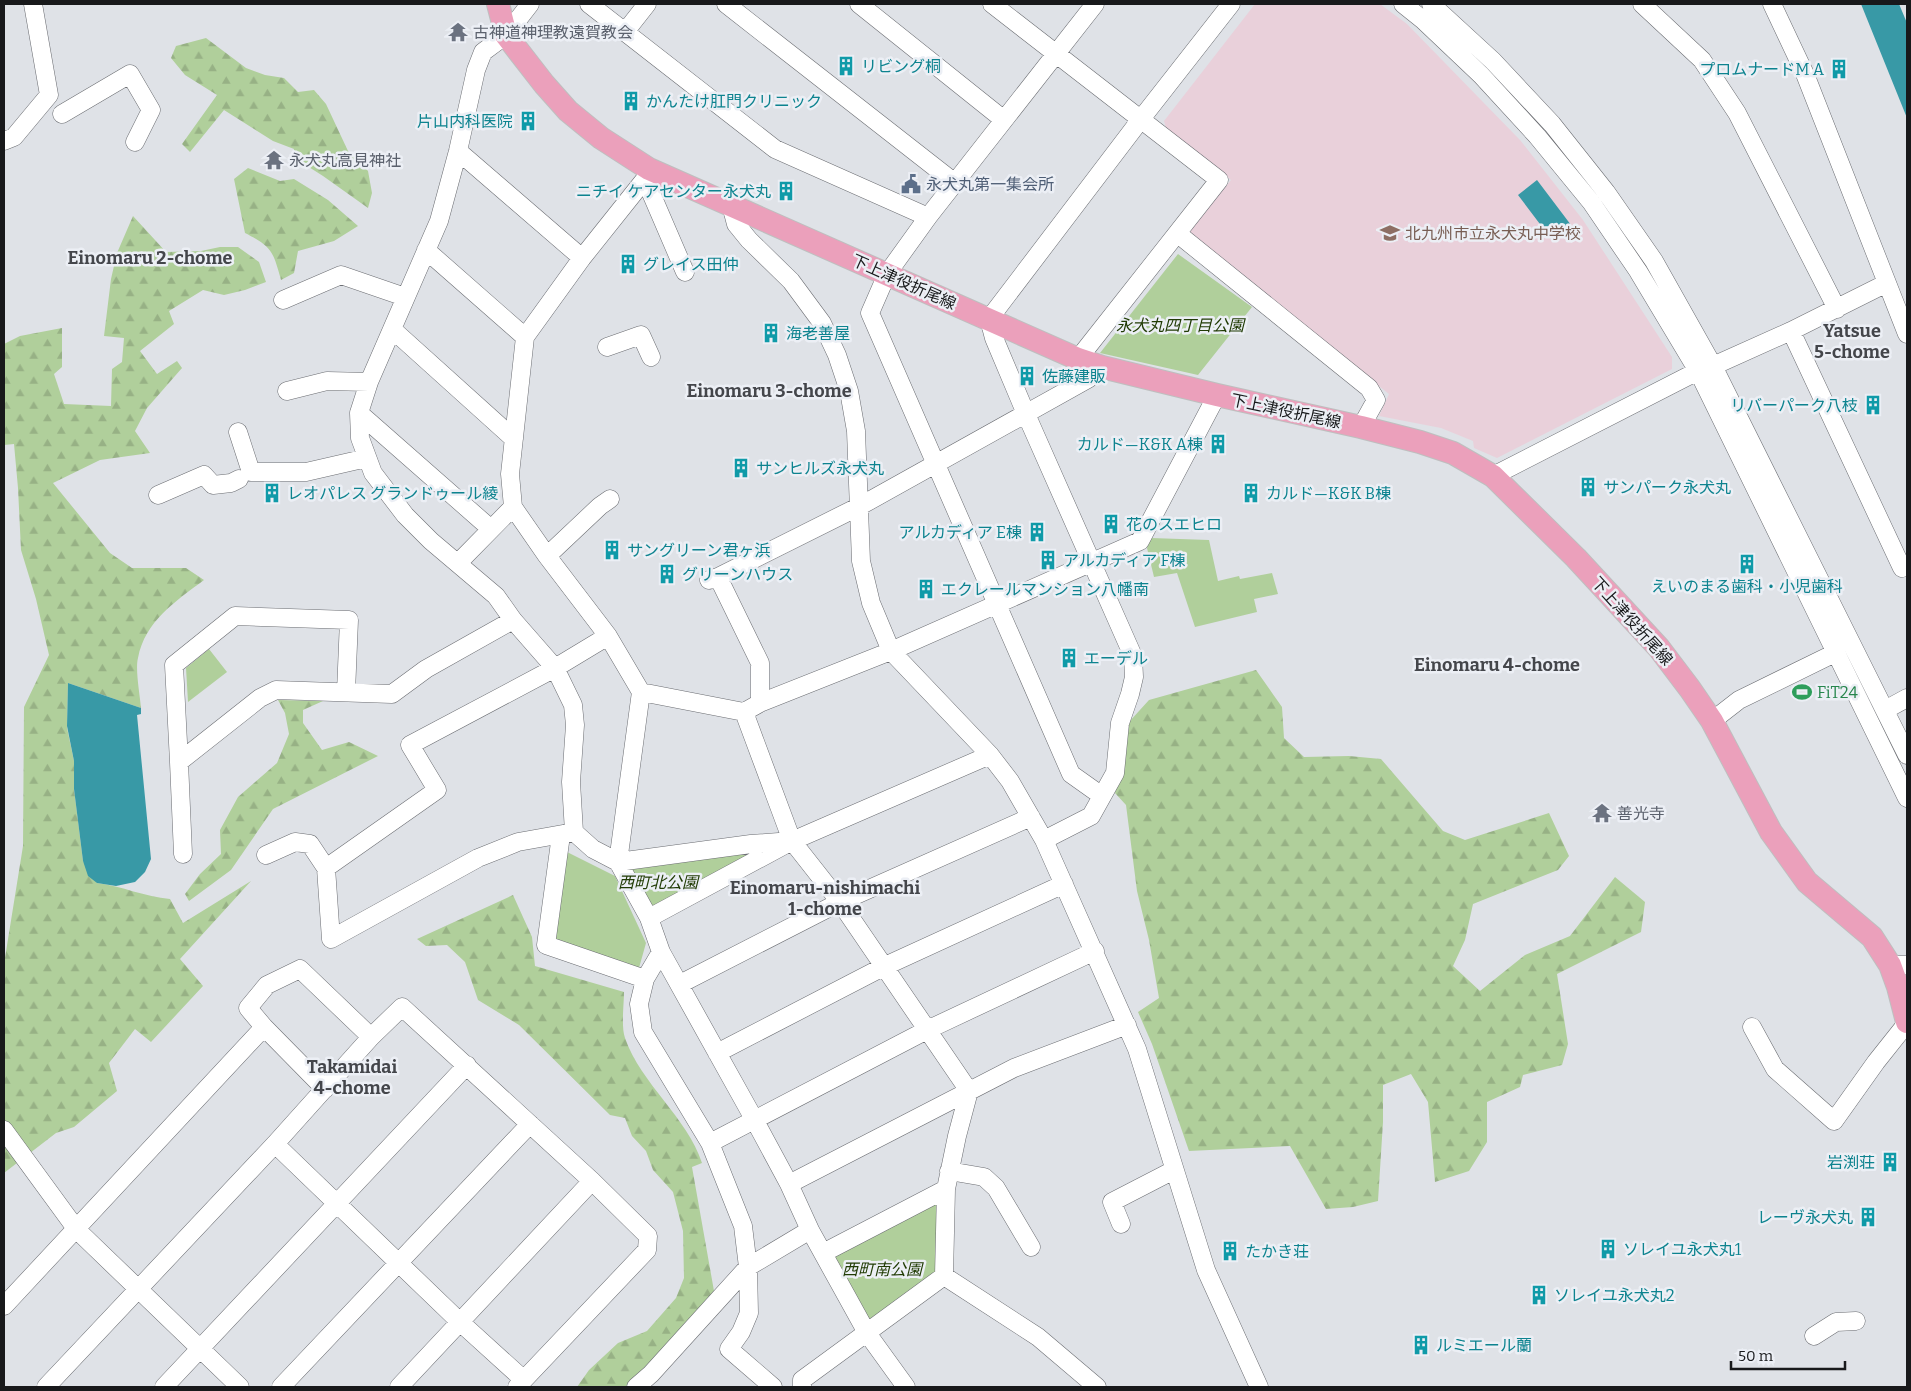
<svg xmlns="http://www.w3.org/2000/svg" width="1911" height="1391" viewBox="0 0 1911 1391" font-family="Bitter,'Noto Sans JP',serif">
<defs>
<pattern id="forest-firs" width="22" height="20" patternUnits="userSpaceOnUse" patternTransform="scale(1.25)"><rect width="22" height="20" fill="#b0cf9b"/><path d="M5 1l3.5 6h-7zM16 11l3.5 6h-7z" fill="#97b185"/></pattern>
</defs>
<rect width="100%" height="100%" fill="#dfe2e7"/>
<path fill="#e9d0da" d="M 1255,4 L 1380,4 L 1407,24 L 1520,140 L 1583,220 L 1672,357 L 1672,369 L 1497,458 L 1474,448 L 1473,441 L 1441,428 L 1379,416 L 1389,394 L 1189,237 L 1190,230 L 1231,180 L 1166,128 L 1164,121 Z"/>
<path fill="#b0cf9b" d="M 1178,254 L 1252,307 L 1198,375 L 1100,353 Z
M 1151,538 L 1209,540 L 1218,581 L 1239,576 L 1240,579 L 1272,573 L 1278,594 L 1254,599 L 1257,612 L 1195,627 L 1177,573 L 1154,577 L 1147,548 Z
M 209,649 L 227,672 L 188,702 L 186,668 Z
M 759,851 L 651,908 L 628,865 Z
M 567,852 L 615,876 L 646,943 L 639,968 L 555,941 Z
M 942,1201 L 941,1271 L 869,1321 L 832,1256 Z"/>
<path fill="url(#forest-firs)" d="M 206,38 L 246,68 L 265,75 L 284,78 L 298,92 L 314,90 L 326,104 L 348,151 L 368,171 L 372,193 L 368,208 L 323,176 L 293,157 L 294,149 L 273,141 L 224,110 L 190,152 L 182,144 L 217,95 L 185,75 L 171,58 L 176,46 Z
M 248,168 L 280,181 L 294,179 L 328,200 L 358,226 L 334,241 L 298,251 L 294,273 L 281,280 C 273,251 272,247 245,233 L 234,179 Z
M 133,216 L 166,252 L 201,251 L 220,247 L 238,247 L 259,262 L 266,282 L 245,290 L 224,295 L 203,290 L 169,311 L 174,324 L 140,351 L 157,374 L 177,361 L 182,368 L 147,408 L 135,431 L 150,453 L 100,460 L 53,483 L 110,553 L 132,568 L 186,568 L 204,580 C 176,601 145,621 138,658 C 135,669 140,695 141,708 L 68,683 L 67,728 L 74,761 L 74,789 L 83,861 L 97,883 C 122,886 145,897 170,899 L 183,923 L 251,881 L 180,959 L 203,986 L 151,1042 L 135,1029 L 109,1063 L 117,1091 L 74,1127 L 56,1133 L 4,1173 L 4,964 L 23,846 L 24,707 L 49,655 L 36,599 L 21,550 L 18,488 L 14,444 L 4,445 L 4,344 L 20,336 L 62,328 L 62,367 L 54,374 L 64,404 L 111,406 L 112,369 L 122,362 L 124,338 L 104,336 L 111,279 L 117,253 Z
M 1256,670 L 1282,707 L 1284,738 L 1304,757 L 1349,756 L 1381,759 L 1443,831 L 1465,840 L 1549,813 L 1569,856 L 1558,870 L 1473,904 L 1465,940 L 1453,966 L 1480,991 L 1525,955 L 1570,936 L 1615,877 L 1645,902 L 1641,932 L 1557,974 L 1568,1044 L 1562,1065 L 1523,1075 L 1520,1087 L 1487,1102 L 1487,1142 L 1469,1171 L 1435,1182 L 1428,1102 L 1411,1074 L 1383,1085 L 1383,1122 L 1378,1201 L 1353,1207 L 1326,1209 L 1290,1146 L 1189,1151 L 1152,1044 L 1138,1012 L 1159,998 L 1149,940 L 1137,891 L 1126,805 L 1115,793 L 1129,722 L 1149,700 Z
M 278,700 L 323,701 L 303,710 L 303,723 L 322,750 L 349,742 L 378,756 L 273,809 L 231,870 L 189,901 L 185,894 L 200,874 L 221,854 L 220,830 L 238,797 L 277,763 L 289,734 L 285,713 Z
M 513,895 L 532,937 L 535,966 L 624,992 C 624,1004 621,1027 625,1038 C 641,1084 687,1117 702,1163 L 692,1167 L 714,1291 L 692,1320 L 625,1387 L 577,1387 L 589,1370 L 618,1343 L 647,1331 L 676,1298 L 684,1278 L 683,1231 L 673,1192 L 653,1170 L 646,1151 L 632,1136 L 625,1118 L 610,1115 L 519,1025 L 478,1000 L 465,962 L 447,945 L 426,946 L 417,939 Z"/>
<path fill="#3899a6" d="M 1861,4 L 1899,4 L 1907,23 L 1907,118 Z
M 1537,180 L 1571,225 L 1552,240 L 1518,195 Z
M 68,683 L 141,708 L 141,714 L 137,715 L 151,859 L 145,872 L 135,882 L 116,886 L 97,883 L 88,876 L 83,861 L 74,789 L 74,761 L 67,726 Z"/>
<g fill="none" stroke-linecap="round" stroke-linejoin="round">
<defs>
<path id="minor" d="M 530,4 L 506,35 L 483,52 L 476,70 L 458,151 L 439,221 L 369,382 L 359,413 L 360,438 L 373,473 L 405,515 L 431,541 L 496,596 L 513,620 L 555,668 L 573,705 L 575,725 L 571,782 L 574,832 L 593,849 L 618,862 L 751,844 L 792,841
M 589,4 L 775,149 L 928,217
M 726,4 L 955,183
M 859,4 L 1004,120
M 992,4 L 1219,180 L 1078,359
M 1095,4 L 928,217 L 887,274 L 870,313 L 1071,774 L 1102,796
M 1403,4 L 1423,20 L 1481,75 L 1537,136 L 1591,202 L 1638,271 L 1698,371 L 1907,798
M 1431,4 L 1493,61 L 1552,124 L 1606,192 L 1654,261 L 1713,366 L 1907,755
M 1642,4 L 1702,60 L 1737,113 L 1837,309
M 1772,4 L 1805,74 L 1907,334
M 625,32 L 647,4
M 62,114 L 130,74 L 151,110 L 135,142
M 4,141 L 14,137 L 49,95 L 33,4
M 458,151 L 582,258
M 649,169 L 645,179 L 582,258 L 525,337 L 510,474 L 513,507 L 547,556 L 608,636 L 641,692 L 618,862 L 649,918 L 661,952 L 754,1119 L 789,1184 L 810,1230 L 867,1333 L 906,1387
M 645,179 L 685,272
M 731,205 L 736,224 L 749,240 L 791,281 L 822,323 L 837,355 L 849,391 L 856,431 L 861,561 L 871,603 L 891,651 L 990,755 L 1010,781 L 1044,840 L 1137,1049 L 1206,1270 L 1259,1387
M 1178,234 L 1369,388 L 1376,400 L 1361,427
M 426,250 L 525,337
M 283,300 L 341,275 L 405,297
M 392,329 L 514,439
M 1791,331 L 1902,568 L 1907,565
M 607,347 L 641,335 L 651,357
M 287,391 L 327,381 L 369,382
M 359,413 L 491,529
M 238,432 L 251,472 L 306,472 L 367,458
M 1493,476 L 1698,371 L 1713,366 L 1791,331 L 1887,283
M 158,495 L 204,475 L 213,485 L 231,483 L 239,479
M 547,556 L 600,506 L 610,499
M 458,563 L 513,507
M 718,577 L 760,663 L 760,703
M 709,580 L 718,577 L 860,506 L 1088,379 L 1102,367
M 641,692 L 744,712 L 760,703 L 891,651 L 1140,541 L 1217,395
M 1885,710 L 1907,698
M 744,712 L 792,841 L 840,902 L 969,1091 L 957,1136 L 946,1189 L 944,1276
M 1712,721 L 1739,700 L 1835,653
M 179,762 L 174,665 L 235,616 L 349,620 L 346,692
M 574,832 L 518,842 L 478,858 L 331,939 L 326,868 L 437,790 L 410,745 L 555,668 L 608,636
M 561,835 L 546,945 L 645,979
M 1044,840 L 1091,816 L 1115,773 L 1120,723 L 1130,694 L 1134,677 L 1133,656 L 1026,414 L 994,338 L 989,319 L 1141,119 L 1231,4
M 183,854 L 179,762 L 260,698 L 276,690 L 392,694 L 426,669 L 513,620
M 266,855 L 295,842 L 310,844 L 326,868
M 649,918 L 792,841 L 990,755
M 661,952 L 645,979 L 639,1004 L 643,1032 L 710,1143 L 743,1226 L 748,1267 L 749,1313 L 741,1332 L 729,1349 L 773,1387
M 1890,965 L 1907,965
M 680,984 L 840,902 L 1031,817
M 264,1027 L 248,1008 L 267,985 L 300,969 L 371,1037
M 1752,1027 L 1775,1069 L 1834,1121 L 1876,1062 L 1907,1023
M 717,1053 L 883,967 L 1064,884
M 4,1130 L 77,1230 L 240,1387
M 710,1143 L 927,1030 L 1095,951
M 275,1144 L 460,1322 L 524,1380
M 949,1171 L 984,1177 L 996,1188 L 1031,1247
M 789,1184 L 1014,1068 L 1127,1025
M 1121,1224 L 1112,1202 L 1174,1170
M 823,1253 L 946,1189
M 944,1276 L 1038,1337 L 1097,1387
M 4,1306 L 264,1027 L 325,1089
M 1814,1336 L 1836,1322 L 1856,1321
M 46,1387 L 275,1144 L 371,1037 L 402,1007 L 592,1181 L 648,1236 L 647,1250 L 517,1387
M 164,1387 L 467,1065
M 281,1387 L 530,1124
M 399,1387 L 592,1181
M 636,1387 L 651,1374 L 748,1267 L 810,1230
M 802,1387 L 802,1380 L 944,1276"/>
<path id="major" d="M 498,4 L 506,35 L 544,84 L 568,111 L 601,138 L 649,169 L 1078,359 L 1102,367 L 1217,395 L 1361,427 L 1420,442 L 1453,453 L 1493,476 L 1576,558 L 1659,648 L 1690,689 L 1712,721 L 1771,832 L 1807,882 L 1872,937 L 1890,965 L 1898,987 L 1907,1022"/>
</defs>
<use href="#minor" stroke="#6b6d72" stroke-width="19"/>
<use href="#major" stroke="#bebfbf" stroke-width="24"/>
<use href="#minor" stroke="#fff" stroke-width="18"/>
<use href="#major" stroke="#eba0bb" stroke-width="22"/>
</g>
<defs>
<symbol id="temple-bare" viewBox="-9 -9 18 18"><path d="M0-6L5-2H3V0L6.5 2.5H4V6H1.5V3h-3V6H-4V2.5H-6.5L-3 0V-2H-5Z" fill="#6b7280" stroke="#eceff5" stroke-width="2.5" paint-order="stroke"/></symbol>
<symbol id="building-bare" viewBox="-9 -9 18 18"><path d="M-4-6H4V6H1V3H-1V6H-4ZM-2.5-4.3h1.7v1.8h-1.7ZM.8-4.3h1.7v1.8H.8ZM-2.5-1h1.7V.8h-1.7ZM.8-1h1.7V.8H.8Z" fill="#0f9aa8" stroke="#eceff5" stroke-width="2.5" paint-order="stroke"/></symbol>
<symbol id="civic-bare" viewBox="-9 -9 18 18"><path d="M-.6-6.5H3V-4.5H.6V-3L4-1V1h2V6H-6V1h2V-1L-.6-3ZM-1.2 2.5V6h2.4V2.5Z" fill="#5c6f8a" stroke="#eceff5" stroke-width="2.5" paint-order="stroke"/></symbol>
<symbol id="school-bare" viewBox="-9 -9 18 18"><path d="M0-5L7-2L0 1L-7-2ZM-4 1L0 2.5L4 1V4Q0 6-4 4Z" fill="#8d6e63" stroke="#eceff5" stroke-width="2.5" paint-order="stroke"/></symbol>
<symbol id="stadium-bare" viewBox="-9 -9 18 18"><path d="M0-5a6.5 5 0 1 0 0 10a6.5 5 0 1 0 0-10ZM-3.5-1.8h7v3.6h-7Z" fill="#2e9e5b" stroke="#eceff5" stroke-width="2.5" paint-order="stroke"/></symbol>
</defs>
<g fill-rule="evenodd">
<use href="#temple-bare" x="444" y="18" width="28" height="28"/>
<use href="#building-bare" x="832" y="52" width="28" height="28"/>
<use href="#building-bare" x="1825" y="55" width="28" height="28"/>
<use href="#building-bare" x="617" y="87" width="28" height="28"/>
<use href="#building-bare" x="514" y="107" width="28" height="28"/>
<use href="#temple-bare" x="260" y="146" width="28" height="28"/>
<use href="#civic-bare" x="897" y="170" width="28" height="28"/>
<use href="#building-bare" x="772" y="177" width="28" height="28"/>
<use href="#school-bare" x="1376" y="219" width="28" height="28"/>
<use href="#building-bare" x="614" y="250" width="28" height="28"/>
<use href="#building-bare" x="757" y="319" width="28" height="28"/>
<use href="#building-bare" x="1013" y="362" width="28" height="28"/>
<use href="#building-bare" x="1859" y="391" width="28" height="28"/>
<use href="#building-bare" x="1204" y="430" width="28" height="28"/>
<use href="#building-bare" x="727" y="454" width="28" height="28"/>
<use href="#building-bare" x="1574" y="473" width="28" height="28"/>
<use href="#building-bare" x="258" y="479" width="28" height="28"/>
<use href="#building-bare" x="1237" y="479" width="28" height="28"/>
<use href="#building-bare" x="1097" y="510" width="28" height="28"/>
<use href="#building-bare" x="1023" y="518" width="28" height="28"/>
<use href="#building-bare" x="598" y="536" width="28" height="28"/>
<use href="#building-bare" x="1034" y="546" width="28" height="28"/>
<use href="#building-bare" x="1733" y="550" width="28" height="28"/>
<use href="#building-bare" x="653" y="560" width="28" height="28"/>
<use href="#building-bare" x="912" y="575" width="28" height="28"/>
<use href="#building-bare" x="1055" y="644" width="28" height="28"/>
<use href="#stadium-bare" x="1788" y="678" width="28" height="28"/>
<use href="#temple-bare" x="1588" y="799" width="28" height="28"/>
<use href="#building-bare" x="1876" y="1148" width="28" height="28"/>
<use href="#building-bare" x="1854" y="1203" width="28" height="28"/>
<use href="#building-bare" x="1594" y="1235" width="28" height="28"/>
<use href="#building-bare" x="1216" y="1237" width="28" height="28"/>
<use href="#building-bare" x="1525" y="1281" width="28" height="28"/>
<use href="#building-bare" x="1407" y="1331" width="28" height="28"/>
</g>
<g text-anchor="middle" dominant-baseline="central" stroke-width="5" stroke-linejoin="round" paint-order="stroke">
<g font-size="16" fill="#5b616d" stroke="#eceff5" text-anchor="start">
<text x="473" y="32">古神道神理教遠賀教会</text>
<text x="289" y="160">永犬丸高見神社</text>
<text x="1617" y="813">善光寺</text>
</g>
<g font-size="16" fill="#0d838f" stroke="#eceff5" text-anchor="start">
<text x="861" y="66">リビング桐</text>
<text x="1824" y="69" text-anchor="end">プロムナードM A</text>
<text x="646" y="101">かんたけ肛門クリニック</text>
<text x="513" y="121" text-anchor="end">片山内科医院</text>
<text x="771" y="191" text-anchor="end">ニチイ ケアセンター永犬丸</text>
<text x="643" y="264">グレイス田仲</text>
<text x="786" y="333">海老善屋</text>
<text x="1042" y="376">佐藤建販</text>
<text x="1858" y="405" text-anchor="end">リバーパーク八枝</text>
<text x="1203" y="444" text-anchor="end">カルド―K&amp;K A棟</text>
<text x="756" y="468">サンヒルズ永犬丸</text>
<text x="1603" y="487">サンパーク永犬丸</text>
<text x="287" y="493">レオパレス グランドゥール綾</text>
<text x="1266" y="493">カルド―K&amp;K B棟</text>
<text x="1126" y="524">花のスエヒロ</text>
<text x="1022" y="532" text-anchor="end">アルカディア E棟</text>
<text x="627" y="550">サングリーン君ヶ浜</text>
<text x="1063" y="560">アルカディア F棟</text>
<text x="682" y="574">グリーンハウス</text>
<text x="1747" y="586" text-anchor="middle">えいのまる歯科・小児歯科</text>
<text x="941" y="589">エクレールマンション八幡南</text>
<text x="1084" y="658">エーデル</text>
<text x="1875" y="1162" text-anchor="end">岩渕荘</text>
<text x="1853" y="1217" text-anchor="end">レーヴ永犬丸</text>
<text x="1623" y="1249">ソレイユ永犬丸1</text>
<text x="1245" y="1251">たかき荘</text>
<text x="1554" y="1295">ソレイユ永犬丸2</text>
<text x="1436" y="1345">ルミエール蘭</text>
</g>
<g font-size="16" fill="#4e5e75" stroke="#eceff5" text-anchor="start">
<text x="926" y="184">永犬丸第一集会所</text>
</g>
<g font-size="16" fill="#785e54" stroke="#eceff5" text-anchor="start">
<text x="1405" y="233">北九州市立永犬丸中学校</text>
</g>
<g font-size="16" fill="#18191b" stroke="#eceff5">
<text transform="translate(904 282) rotate(24)">下上津役折尾線</text>
<text transform="translate(1286 411) rotate(12)">下上津役折尾線</text>
<text transform="translate(1632 621) rotate(48)">下上津役折尾線</text>
</g>
<g font-size="16" font-style="italic" fill="#213c05" stroke="#eceff5">
<text x="1180" y="325">永犬丸四丁目公園</text>
<text x="658" y="882">西町北公園</text>
<text x="882" y="1269">西町南公園</text>
</g>
<g font-size="16" fill="#27864d" stroke="#eceff5" text-anchor="start">
<text x="1817" y="692">FiT24</text>
</g>
<g font-size="18" font-weight="bold" fill="#44464b" stroke="#eceff5">
<text x="150" y="258">Einomaru 2-chome</text>
<text x="1852" y="331">Yatsue<tspan x="1852" dy="21">5-chome</tspan></text>
<text x="769" y="391">Einomaru 3-chome</text>
<text x="1497" y="665">Einomaru 4-chome</text>
<text x="825" y="888">Einomaru-nishimachi<tspan x="825" dy="21">1-chome</tspan></text>
<text x="352" y="1067">Takamidai<tspan x="352" dy="21">4-chome</tspan></text>
</g>
</g>
<rect width="1911" height="1391" fill="none" stroke="#18191b" stroke-width="10"/>
<path d="M1731 1361v8h114v-8" fill="none" stroke="#18191b" stroke-width="2.5"/>
<text x="1738" y="1361" font-size="15" fill="#18191b" stroke="#eceff5" stroke-width="4" paint-order="stroke">50 m</text>
</svg>
